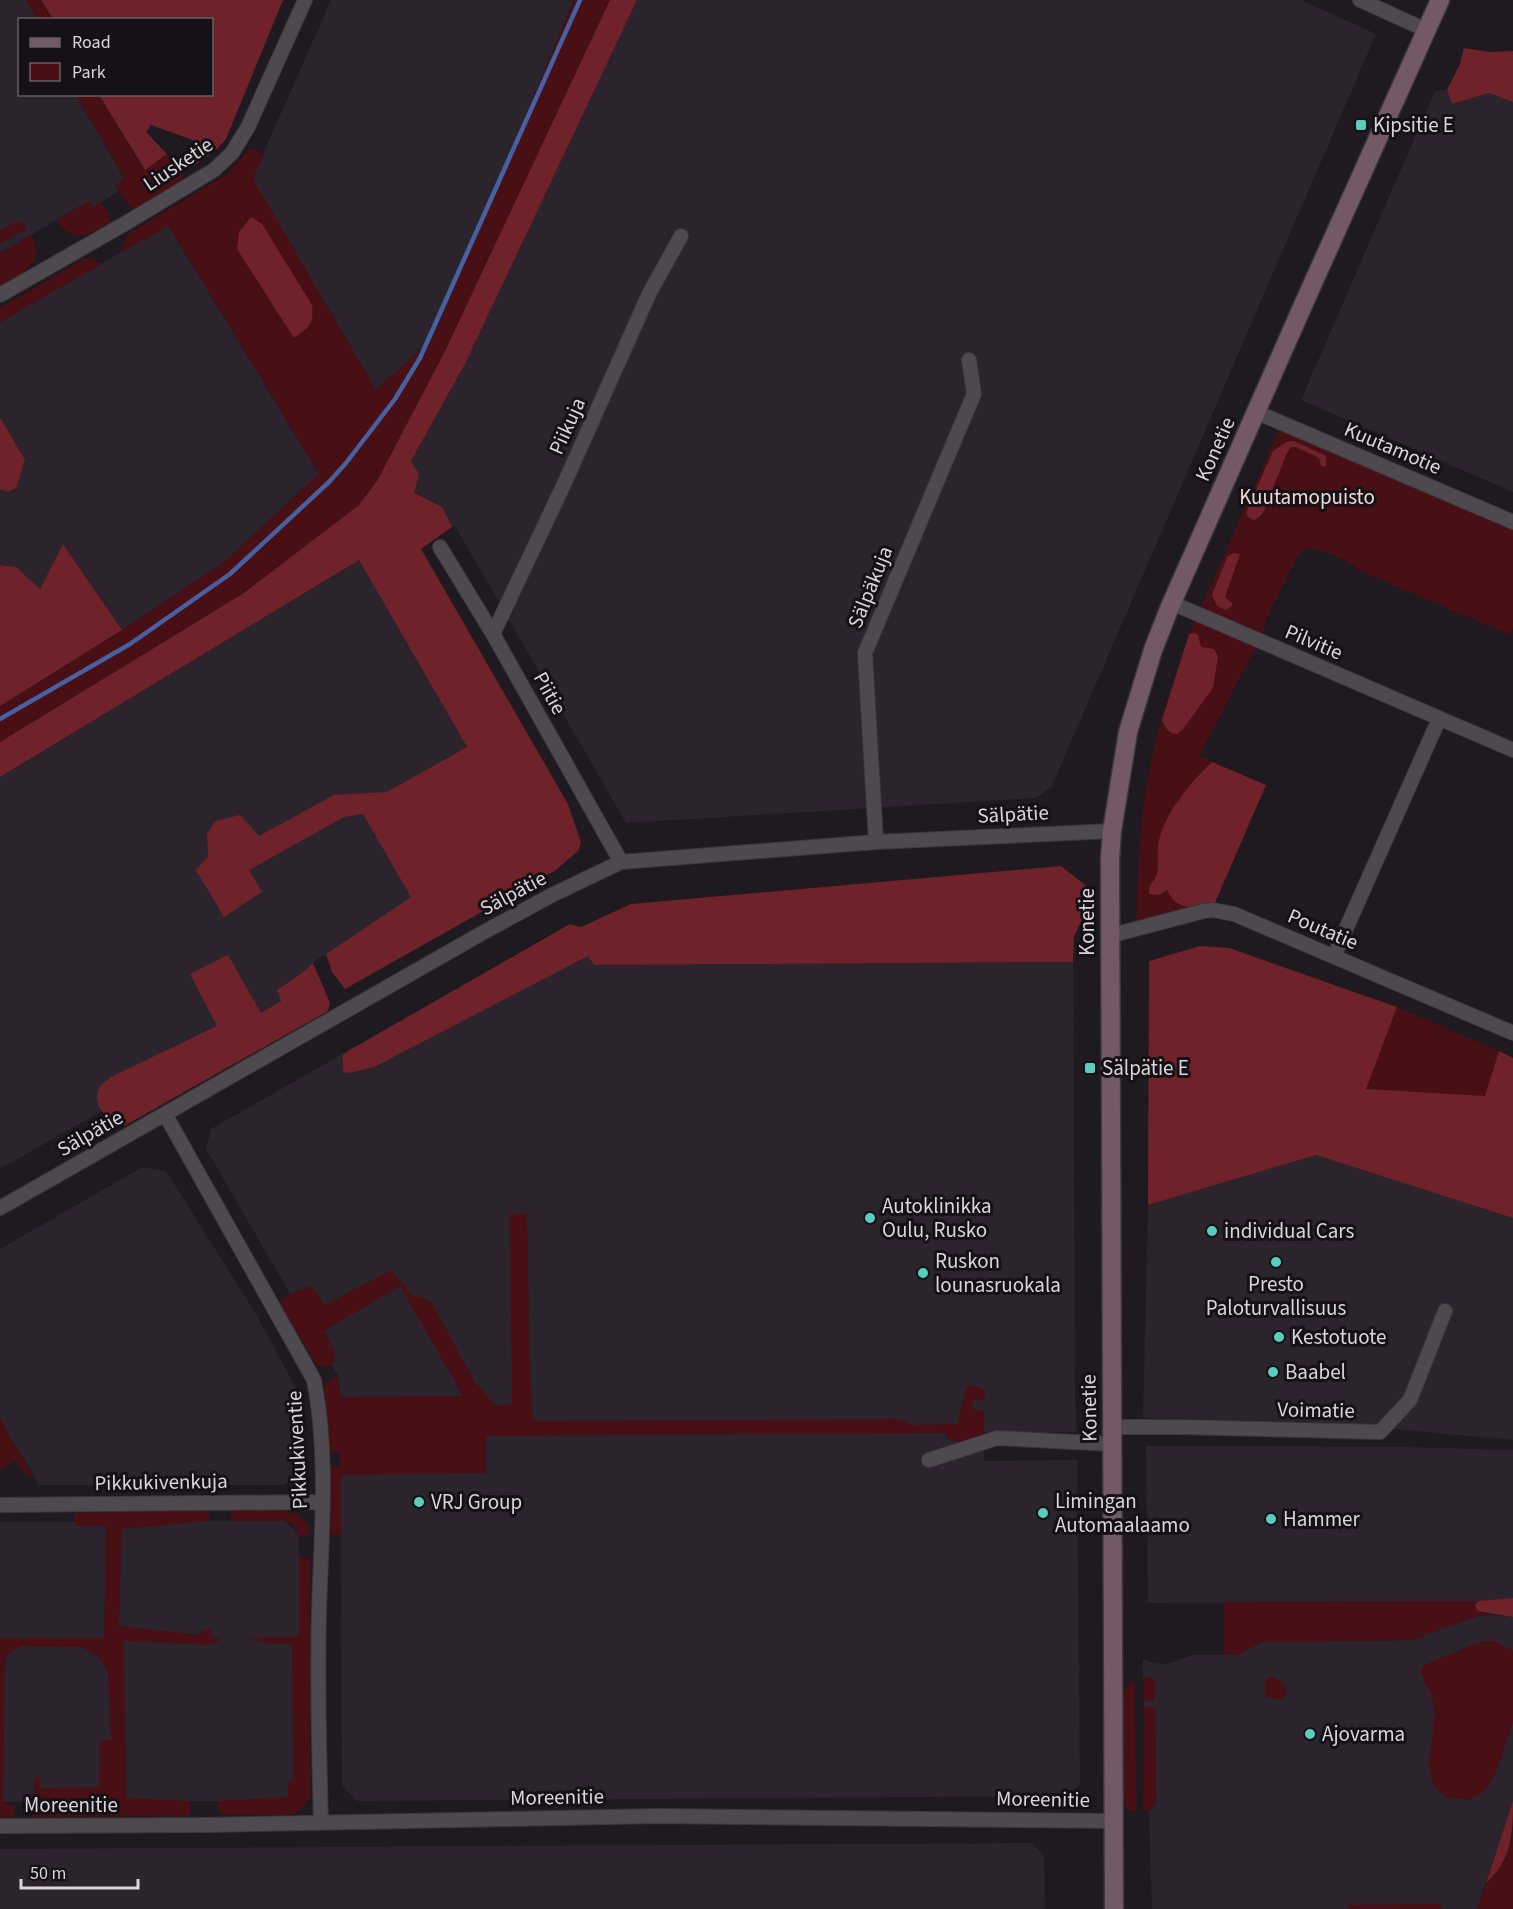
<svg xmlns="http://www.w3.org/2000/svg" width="1513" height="1909" viewBox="0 0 1513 1909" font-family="'Source Sans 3',sans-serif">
<rect width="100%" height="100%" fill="#1e1a1f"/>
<path fill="#2c242d" d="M 0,0 L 26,0 L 37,19 L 20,20 L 20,94 L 76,95 L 125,180 L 115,185 L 119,191 L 94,207 L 89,201 L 0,253 Z
M 331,0 L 574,0 L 433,338 L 376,390 L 252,179 Z
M 637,0 L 1301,0 L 1376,34 L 1052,786 L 1036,798 L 626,823 L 455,526 L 452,527 L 441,507 L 414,493 L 411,461 L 465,364 Z
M 1447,90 L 1452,104 L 1489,93 L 1513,102 L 1513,492 L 1301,400 L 1435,91 Z
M 168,225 L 319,474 L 222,564 L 122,630 L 63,544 L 40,590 L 16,567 L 0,565 L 0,489 L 7,492 L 25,461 L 0,417 L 0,322 Z
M 359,560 L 467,747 L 346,816 L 363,814 L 412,897 L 318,959 L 302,973 L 277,990 L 281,1001 L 93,1116 L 0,1169 L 0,777 Z
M 570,924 L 594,965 L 1073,962 L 1075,1395 L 1077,1432 L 984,1433 L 984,1461 L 1077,1460 L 1080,1784 L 1068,1796 L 357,1801 L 342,1785 L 340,1397 L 338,1376 L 206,1149 L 211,1129 Z
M 1316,1155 L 1513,1218 L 1513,1440 L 1317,1422 L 1143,1418 L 1148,1205 Z
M 143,1167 L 166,1171 L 257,1316 L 297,1390 L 299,1468 L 294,1478 L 284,1485 L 39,1485 L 15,1445 L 0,1454 L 0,1249 Z
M 1146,1446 L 1404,1447 L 1513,1450 L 1513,1598 L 1478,1601 L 1148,1603 Z
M 284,1520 L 299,1535 L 300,1787 L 286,1801 L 0,1802 L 0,1522 Z
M 1493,1615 L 1513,1617 L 1513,1801 L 1477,1909 L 1152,1909 L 1149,1811 L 1156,1803 L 1155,1707 L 1144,1708 L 1144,1701 L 1155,1701 L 1144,1678 L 1143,1680 L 1143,1659 L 1154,1663 L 1167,1664 L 1192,1655 L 1237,1655 L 1261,1642 L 1411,1640 L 1478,1616 Z
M 1032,1843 L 1044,1855 L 1045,1909 L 0,1909 L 0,1849 Z"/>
<path fill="#480f15" d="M 26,0 L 41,0 L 53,19 L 37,19 Z
M 574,0 L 610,0 L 445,351 L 377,481 L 359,505 L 244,593 L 0,742 L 0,706 L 122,630 L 222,564 L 319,474 L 169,226 L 120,253 L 128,234 L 227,174 L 251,148 L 264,155 L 253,179 L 376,390 L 433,338 Z
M 76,95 L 99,95 L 144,170 L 167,154 L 181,170 L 184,180 L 134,209 L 128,205 L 115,185 L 125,179 Z
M 90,201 L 94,207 L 101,202 L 110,217 L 110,222 C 88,235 74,246 57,220 Z
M 18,221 L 26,224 L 26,229 L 0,244 L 0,231 Z
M 31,235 C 48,263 21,274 0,286 L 0,253 Z
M 86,258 L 102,264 L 0,322 L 0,308 Z
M 1282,429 L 1513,529 L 1513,628 L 1510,635 L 1358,570 C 1354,562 1320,549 1310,548 C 1305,548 1302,551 1298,555 L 1265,621 L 1264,631 L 1261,636 L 1200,609 L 1278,433 Z
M 1196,621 L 1256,647 L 1199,756 L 1266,785 L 1214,905 L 1136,925 C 1138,876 1139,826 1148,778 C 1157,725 1176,674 1193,623 Z
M 1397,1007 L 1499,1051 L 1485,1097 L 1365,1089 Z
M 527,1213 L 530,1375 L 533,1418 L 537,1421 L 901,1419 L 911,1425 L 957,1424 L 967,1386 L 977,1386 L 984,1390 L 985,1398 L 980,1401 L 973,1400 L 972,1409 L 984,1412 L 984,1439 L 967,1442 L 948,1440 L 946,1433 L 486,1436 L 486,1473 L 341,1475 L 341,1535 L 332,1536 L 328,1530 L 329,1469 L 340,1466 L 340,1453 L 331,1451 L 328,1448 L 325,1386 L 326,1383 L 337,1375 L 340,1397 L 463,1396 L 400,1286 L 324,1331 L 335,1352 L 334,1363 L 326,1367 L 317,1366 L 281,1305 L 281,1301 L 290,1294 L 311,1286 L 325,1305 L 391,1270 L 412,1295 L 427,1299 L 432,1303 L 474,1381 L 496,1406 L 512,1404 L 510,1214 Z
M 0,1418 L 34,1478 L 25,1474 L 15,1461 L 0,1470 Z
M 208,1511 L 210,1514 L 208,1521 L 122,1529 L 119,1626 L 199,1635 L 203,1629 L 211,1630 L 212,1638 L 220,1638 L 218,1642 L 207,1645 L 124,1641 L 126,1798 L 189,1801 L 191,1808 L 188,1816 L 35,1817 L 30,1812 L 30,1808 L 34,1802 L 35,1777 L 40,1777 L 40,1788 L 99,1787 L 99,1741 L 111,1740 L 108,1672 L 99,1657 L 81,1647 L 21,1646 L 9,1653 L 5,1662 L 3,1802 L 15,1806 L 15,1814 L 13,1817 L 0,1817 L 0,1638 L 104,1638 L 106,1526 L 76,1526 L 74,1519 L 76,1513 Z
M 234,1511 C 255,1511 308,1502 310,1533 L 305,1536 L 299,1536 L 293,1524 L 284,1521 L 231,1521 L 230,1516 Z
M 299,1557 L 306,1558 L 310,1562 L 310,1794 C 306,1806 300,1813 288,1815 L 224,1815 L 218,1810 L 217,1801 L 288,1797 L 288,1781 L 293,1781 L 292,1644 L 270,1644 L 247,1638 L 299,1637 Z
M 1478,1601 L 1475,1605 L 1477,1611 L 1493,1615 L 1478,1616 L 1411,1640 L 1261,1642 L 1237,1655 L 1224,1655 L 1224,1602 Z
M 1488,1641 L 1498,1642 L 1513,1651 L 1513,1723 L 1495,1775 L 1487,1788 L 1480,1795 L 1469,1800 L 1446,1797 L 1437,1790 L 1432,1781 L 1429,1765 L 1435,1715 L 1432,1696 L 1420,1672 L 1424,1665 L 1477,1643 Z
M 1145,1677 L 1150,1677 L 1155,1682 L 1155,1701 L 1144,1701 L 1143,1680 Z
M 1269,1677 L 1275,1677 L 1284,1683 L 1286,1693 L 1284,1698 L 1280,1699 L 1266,1698 L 1265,1680 Z
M 1132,1681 L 1134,1681 L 1135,1683 L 1136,1810 L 1133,1812 L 1126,1808 L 1124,1803 L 1123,1697 L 1124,1691 Z
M 1148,1707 L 1155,1707 L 1156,1803 L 1149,1811 L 1143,1811 L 1144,1708 Z
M 1513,1834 L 1513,1909 L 1477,1909 L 1486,1883 L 1494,1875 L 1506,1855 Z
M 1441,1904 L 1441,1909 L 1348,1909 L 1348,1905 Z"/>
<path fill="#6f2229" d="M 41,0 L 283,0 L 226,139 L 217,149 L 194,166 L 190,162 L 188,154 L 191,147 L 198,142 L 151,125 L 146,132 L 167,154 L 145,170 L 99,95 L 212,94 L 212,20 L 53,19 Z
M 610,0 L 637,0 L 465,364 L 411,461 L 419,474 L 414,493 L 442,507 L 452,527 L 421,549 L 568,804 L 581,842 L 578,851 L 556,870 L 345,989 L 332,972 L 326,954 L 411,897 L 363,814 L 344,817 L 249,870 L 262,892 L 224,917 L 196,870 L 208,856 L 207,834 L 215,821 L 240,815 L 259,836 L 334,795 L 387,792 L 467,747 L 359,560 L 0,777 L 0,742 L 244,593 L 359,505 L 377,481 L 445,351 Z
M 1464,48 L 1489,52 L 1513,51 L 1513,102 L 1489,93 L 1452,104 L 1447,90 L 1460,64 Z
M 251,217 L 262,224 L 312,305 C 314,324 309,328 294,338 L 237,249 L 239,232 Z
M 0,417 L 25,460 L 16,488 L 7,492 L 0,489 Z
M 1294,441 L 1326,456 L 1326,465 L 1324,467 L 1321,466 L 1319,458 L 1296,447 L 1291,447 L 1286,455 L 1264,511 L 1259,517 L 1254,520 L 1248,517 L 1246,513 L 1273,451 L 1286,442 Z
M 63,544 L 122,630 L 0,706 L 0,565 L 16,567 L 40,589 Z
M 1233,553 L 1240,554 L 1225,597 L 1232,603 L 1232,606 L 1226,610 L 1217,606 L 1212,595 L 1227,557 Z
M 1195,633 L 1198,635 L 1201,647 L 1214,649 L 1218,656 L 1213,688 L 1183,729 L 1177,734 C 1168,733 1165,728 1162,720 L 1189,634 Z
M 1212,762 L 1266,785 L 1214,905 C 1193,907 1177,912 1167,890 L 1159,895 L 1149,894 C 1148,882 1155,883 1157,873 C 1159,864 1157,854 1158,845 C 1164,813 1190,783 1212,762 Z
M 1061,866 L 1085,885 L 1090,896 L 1087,908 L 1074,937 L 1073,962 L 594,965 L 588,956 L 374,1067 L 349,1073 L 343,1072 L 343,1054 L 570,924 L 581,927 L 631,904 Z
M 1200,946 L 1229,948 L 1397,1007 L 1366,1089 L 1485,1096 L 1499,1051 L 1513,1058 L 1513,1218 L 1316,1155 L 1148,1205 L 1149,961 Z
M 228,955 L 261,1013 L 281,1001 L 277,990 L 302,973 L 313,963 L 330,1003 L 328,1011 L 124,1126 C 107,1123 89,1102 101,1085 C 104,1082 109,1079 113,1076 L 217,1026 L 190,974 Z
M 1513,1598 L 1513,1617 L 1477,1611 L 1475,1605 L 1478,1601 Z
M 1513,1801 C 1513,1833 1512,1860 1486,1883 Z"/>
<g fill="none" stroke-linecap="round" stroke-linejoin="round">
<path stroke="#4760a1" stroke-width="4.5" d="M 0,719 L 130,644 L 230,574 L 329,482 L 346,463 L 395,399 L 420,358 L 580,0"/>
<defs>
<path id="street" d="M 1360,0 L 1426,30
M 0,295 L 126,223 L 214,170 L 232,153 L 248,127 L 305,0
M 1256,412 L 1513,522
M 440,547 L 493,634 L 621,862
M 1172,603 L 1513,750
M 493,634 L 565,482 L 649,294 L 681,236
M 876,842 L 865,653 L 974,394 L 969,360
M 1109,936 L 1204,911 L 1213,910 L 1234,914 L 1513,1033
M 1334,956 L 1439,719
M 165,1114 L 314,1380 C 329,1456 321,1536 319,1613 C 317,1683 319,1753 321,1823
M 0,1208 L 484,932 L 552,895 L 621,862 L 876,842 L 1112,831
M 1112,1427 L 1180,1427 L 1380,1432 L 1410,1400 L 1445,1311
M 929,1460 L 997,1438 L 1112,1444
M 0,1505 L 322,1502
M 0,1826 L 206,1825 L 659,1816 L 1115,1821"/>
<path id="secondary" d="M 1114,1909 L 1110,859 L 1112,831 L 1128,732 L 1153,650 L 1169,609 L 1304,303 L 1440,0"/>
</defs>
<use href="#street" stroke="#3a373b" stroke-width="16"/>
<use href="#secondary" stroke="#3a373b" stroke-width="21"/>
<use href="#street" stroke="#4e494e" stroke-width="14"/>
<use href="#secondary" stroke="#735866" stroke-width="18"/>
</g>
<g fill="#5acebc" stroke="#151116" stroke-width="2">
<rect x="1355" y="119" width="12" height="12" rx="3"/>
<rect x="1084" y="1062" width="12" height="12" rx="3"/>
<circle cx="870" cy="1218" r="6"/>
<circle cx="1212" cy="1231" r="6"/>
<circle cx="1276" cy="1262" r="6"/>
<circle cx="923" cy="1273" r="6"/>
<circle cx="1279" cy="1337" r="6"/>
<circle cx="1273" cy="1372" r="6"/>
<circle cx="419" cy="1502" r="6"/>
<circle cx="1043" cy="1513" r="6"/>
<circle cx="1271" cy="1519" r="6"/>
<circle cx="1310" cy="1734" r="6"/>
</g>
<g text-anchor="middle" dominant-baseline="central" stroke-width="6" stroke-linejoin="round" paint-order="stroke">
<g font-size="21" fill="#d9d6d9" stroke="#151116" text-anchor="start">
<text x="1373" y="125">Kipsitie E</text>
<text x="1102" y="1068">Sälpätie E</text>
<text x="882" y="1206">Autoklinikka<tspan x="882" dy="24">Oulu, Rusko</tspan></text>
<text x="1224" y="1231">individual Cars</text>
<text x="935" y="1261">Ruskon<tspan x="935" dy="24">lounasruokala</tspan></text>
<text x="1276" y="1284" text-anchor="middle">Presto<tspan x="1276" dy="24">Paloturvallisuus</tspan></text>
<text x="1291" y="1337">Kestotuote</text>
<text x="1285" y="1372">Baabel</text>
<text x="1055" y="1501">Limingan<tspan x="1055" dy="24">Automaalaamo</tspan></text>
<text x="431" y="1502">VRJ Group</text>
<text x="1283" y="1519">Hammer</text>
<text x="1322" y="1734">Ajovarma</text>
</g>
<g font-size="21" fill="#d9d6d9" stroke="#151116">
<text transform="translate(178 164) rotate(-34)">Liusketie</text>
<text transform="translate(567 426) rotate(-66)">Piikuja</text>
<text transform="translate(1393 448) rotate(23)">Kuutamotie</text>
<text transform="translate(1215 449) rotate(-66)">Konetie</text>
<text transform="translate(870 587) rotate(-68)">Sälpäkuja</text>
<text transform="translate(1314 642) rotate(23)">Pilvitie</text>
<text transform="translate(550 693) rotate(61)">Piitie</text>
<text transform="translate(1013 814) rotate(-3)">Sälpätie</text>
<text transform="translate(513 893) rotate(-28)">Sälpätie</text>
<text transform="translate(1087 922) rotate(-90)">Konetie</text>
<text transform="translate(1323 929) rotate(23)">Poutatie</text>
<text transform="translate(90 1133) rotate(-30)">Sälpätie</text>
<text transform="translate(1089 1408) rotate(-91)">Konetie</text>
<text transform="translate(1316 1410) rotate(1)">Voimatie</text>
<text transform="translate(297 1450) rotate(-93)">Pikkukiventie</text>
<text transform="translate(161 1482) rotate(-1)">Pikkukivenkuja</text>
<text transform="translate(557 1797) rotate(-1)">Moreenitie</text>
<text transform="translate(1043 1799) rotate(1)">Moreenitie</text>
<text x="71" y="1805">Moreenitie</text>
</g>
<g font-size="21" fill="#f1d8d8" stroke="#151116">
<text x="1307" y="497">Kuutamopuisto</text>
</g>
</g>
<rect x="18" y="18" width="195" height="78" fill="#151116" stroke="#636064" stroke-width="1.5"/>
<rect x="30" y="38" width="30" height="9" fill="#735866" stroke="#636064" stroke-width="1.5"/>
<text x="72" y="48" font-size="18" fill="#d9d6d9">Road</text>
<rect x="30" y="63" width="30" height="18" fill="#480f15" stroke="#636064" stroke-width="1.5"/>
<text x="72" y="78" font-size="18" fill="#d9d6d9">Park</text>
<path d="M21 1879v9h117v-9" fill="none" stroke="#d9d6d9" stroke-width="3"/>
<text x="30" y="1879" font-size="18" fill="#d9d6d9" stroke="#151116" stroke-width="4.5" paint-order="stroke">50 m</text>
</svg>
